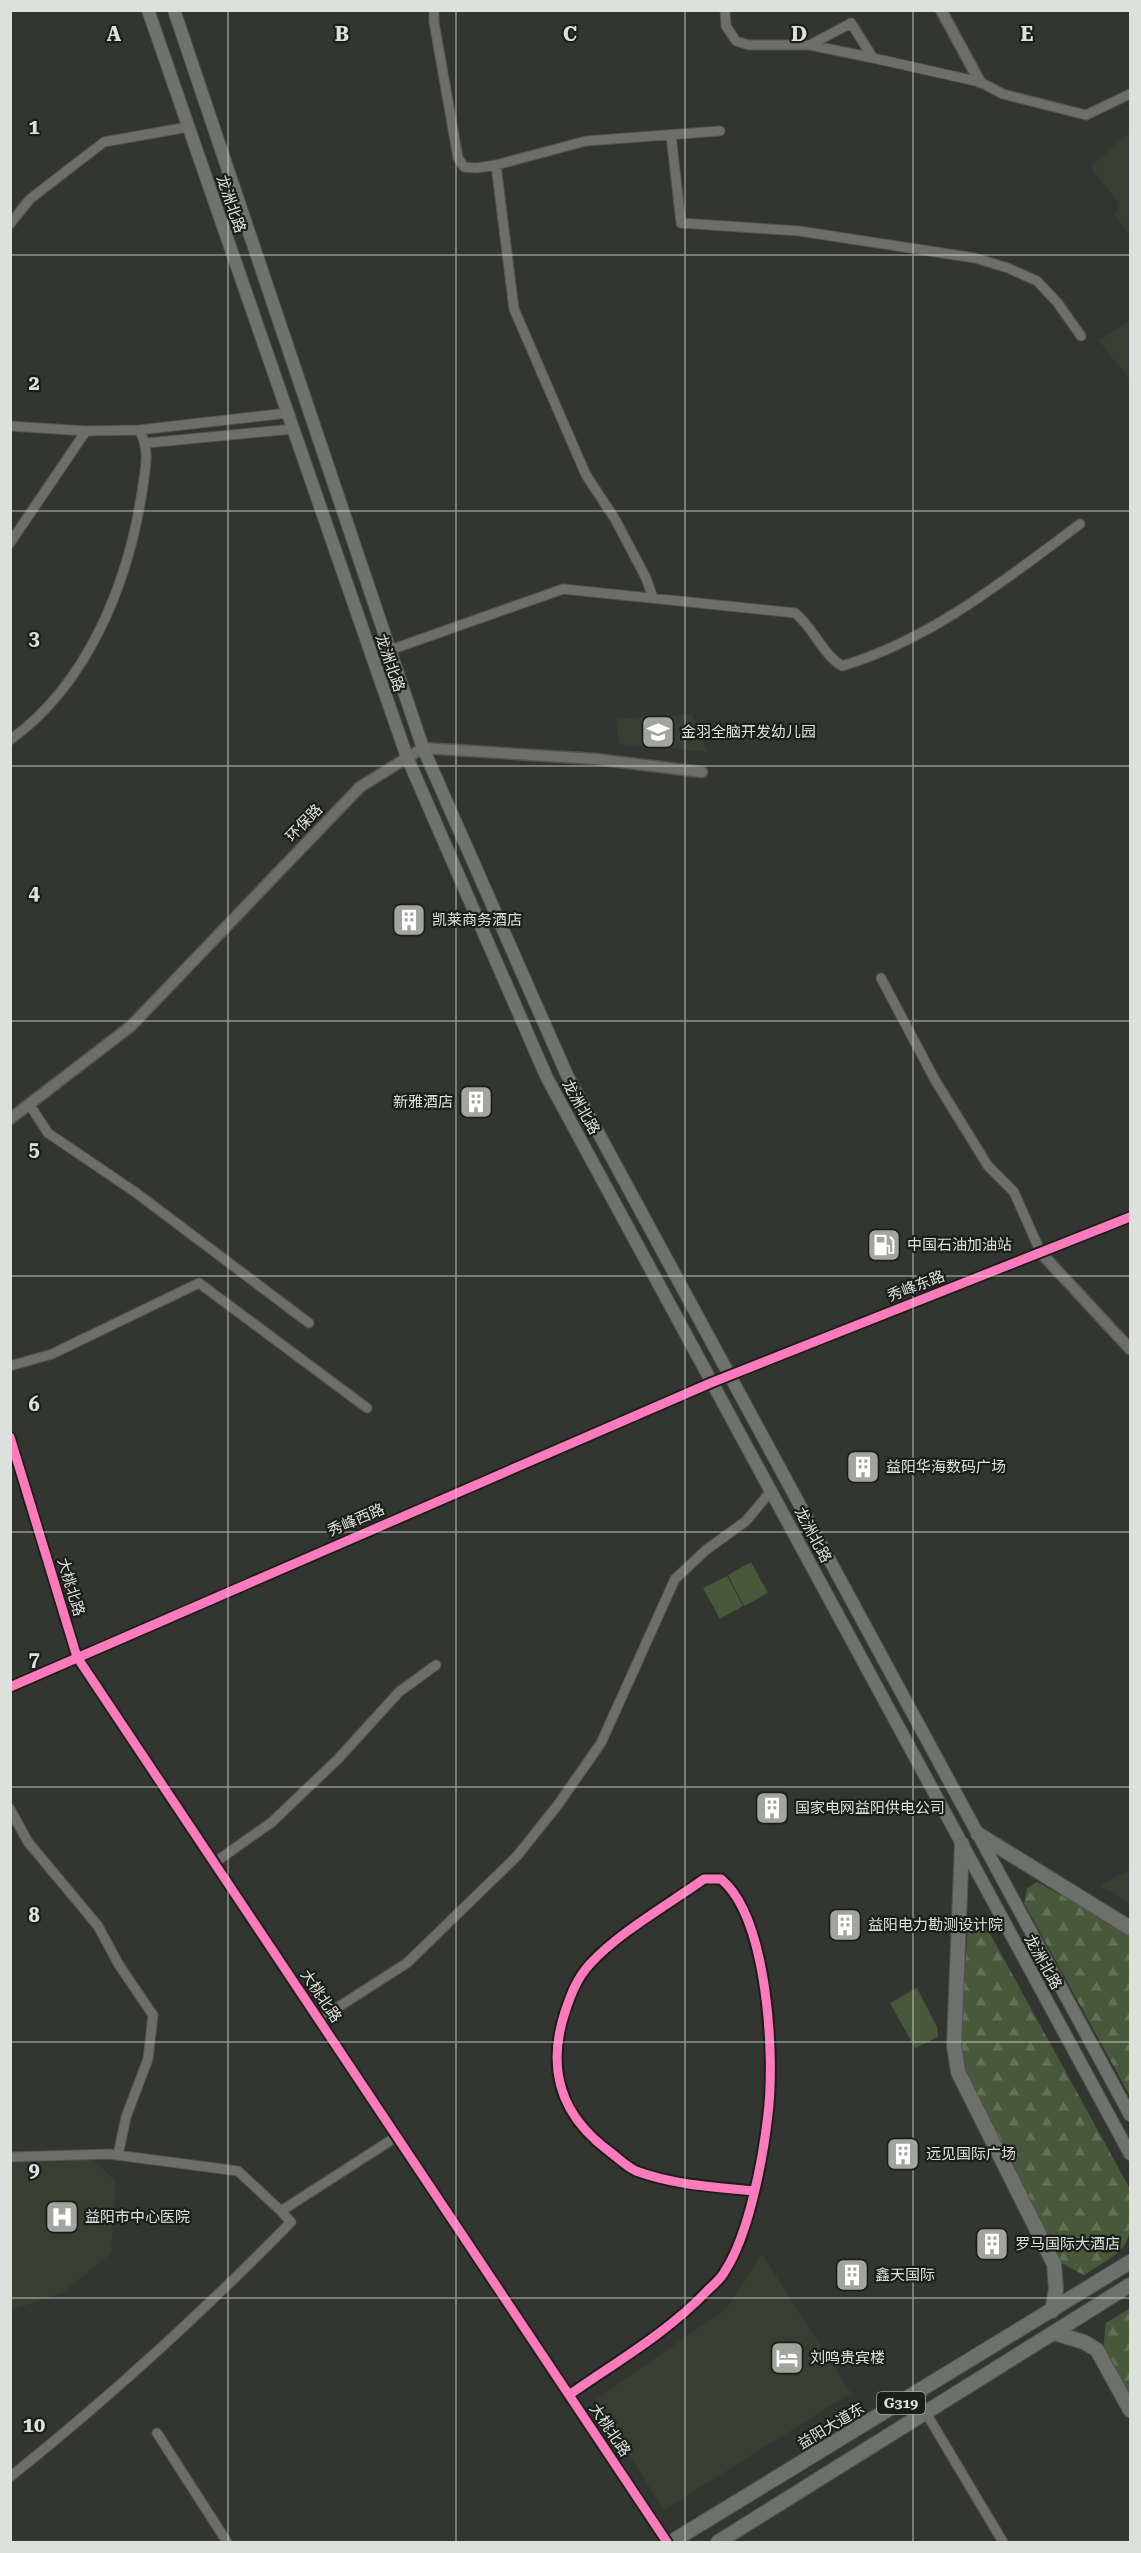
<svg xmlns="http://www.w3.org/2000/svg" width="1141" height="2553" viewBox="0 0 1141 2553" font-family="'Roboto Serif','Noto Sans SC',serif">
<defs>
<pattern id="forest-firs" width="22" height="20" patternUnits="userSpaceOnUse" patternTransform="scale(1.5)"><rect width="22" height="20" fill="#47593a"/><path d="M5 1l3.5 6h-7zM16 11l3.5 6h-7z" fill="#617156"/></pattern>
</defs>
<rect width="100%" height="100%" fill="#333630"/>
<path fill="#363f31" d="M 1130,132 L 1130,235 L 1115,216 L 1119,203 L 1090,167 Z
M 1130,320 L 1130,380 L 1099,341 Z
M 692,714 L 707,752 L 619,744 L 616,719 Z
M 1130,1869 L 1130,1904 L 1100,1886 Z
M 92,2159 L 116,2181 L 111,2253 L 63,2293 L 11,2310 L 11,2162 Z
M 762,2254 L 851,2393 L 664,2510 L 595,2400 L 726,2309 Z"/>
<path fill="url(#forest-firs)" d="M 1037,1882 L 1130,1933 L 1130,2096 L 1024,1903 L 1027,1888 Z
M 973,1920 L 983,1921 L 1130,2189 C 1130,2249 1135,2243 1084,2275 L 1061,2263 L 962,2069 L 960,2039 L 968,1927 Z
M 1130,2308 L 1130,2399 L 1103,2349 L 1106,2323 Z"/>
<path fill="#47593a" d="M 751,1562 L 768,1593 L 744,1606 L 728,1575 Z
M 727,1576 L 743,1606 L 720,1619 L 703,1588 Z
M 917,1988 L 937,2027 L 938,2037 L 915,2048 L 890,2003 Z"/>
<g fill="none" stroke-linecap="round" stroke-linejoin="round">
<defs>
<path id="minor" d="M 434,10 L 434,22 L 458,158 L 464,167 L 476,168 L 496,165 L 514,309 L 586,475 L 615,519 L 646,578 L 653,598
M 725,10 L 726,26 L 736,41 L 749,45 L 810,45 L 851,23 L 873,58 L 980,82 L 1003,94 L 1086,115 L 1130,94
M 810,45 L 873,58
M 671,135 L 681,223 L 799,231 L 975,258 L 1008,268 L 1037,281 L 1057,302 L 1081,336
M 496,165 L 586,141 L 720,131
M 10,224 L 30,199 L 104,142 L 188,127
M 10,426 L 86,431 L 139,430 L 288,413
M 147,443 L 293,429
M 10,543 L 86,431
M 390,650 L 563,589 L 795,613 C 814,628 822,654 842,666 C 932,639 1006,579 1080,524
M 10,740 C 88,684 128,583 142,492 C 145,469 151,450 139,430
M 881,978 L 935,1080 L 988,1166 L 1014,1192 L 1041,1253
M 29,1104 L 48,1133 L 135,1192 L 309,1323
M 10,1366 L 52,1354 L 199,1283 L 367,1408
M 10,1809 L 28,1842 L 98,1926 L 119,1965 L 153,2015 L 148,2059 L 126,2117 L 118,2155
M 214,1863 L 272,1822 L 338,1759 L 399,1692 L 436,1665
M 318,2020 L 407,1963 L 517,1856 L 557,1806 L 601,1743 L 675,1579 L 706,1550 L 746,1521 L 772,1490
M 10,2157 L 109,2154 L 238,2171 L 281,2211 L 396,2137
M 569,2395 C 616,2362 667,2333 707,2291 C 713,2285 721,2279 725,2271 C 749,2234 763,2159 768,2114 C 775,2056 768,1918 721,1879 L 704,1879 C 669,1904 618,1933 590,1964 C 577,1978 571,1994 565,2012 C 546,2070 561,2116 610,2152 C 618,2158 627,2167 636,2171 C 674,2185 714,2187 753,2191
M 926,2413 L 1003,2542
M 157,2433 L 227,2542
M 10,2477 C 110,2397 202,2313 291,2222 L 281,2211"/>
<path id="tertiary" d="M 941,10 L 980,82
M 10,1119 L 131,1026 L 360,787 L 423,748 L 595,759 L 702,772
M 1041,1253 L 1130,1349
M 10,1437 L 77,1657 L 667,2542
M 10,1687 L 713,1382 L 1130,1217"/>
<path id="secondary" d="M 148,10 L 407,757 L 547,1078 L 1130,2154
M 174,10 L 423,748 L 567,1075 L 1130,2115"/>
<path id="primary" d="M 978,1834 L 1130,1928
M 962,1844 L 954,2045 L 958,2072 L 1054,2264 L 1056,2289 L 1052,2311
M 1054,2333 L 1084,2342 L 1097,2350 L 1130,2410
M 671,2542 L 1130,2262
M 718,2542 L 1130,2285"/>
</defs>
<use href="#minor" stroke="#525450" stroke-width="11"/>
<use href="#tertiary" stroke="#525450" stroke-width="13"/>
<use href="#secondary" stroke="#525450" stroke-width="14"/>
<use href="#primary" stroke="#525450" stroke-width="16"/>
<use href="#minor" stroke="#6d6e6c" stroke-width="9"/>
<use href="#tertiary" stroke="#6d6e6c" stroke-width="10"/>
<use href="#secondary" stroke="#6f726d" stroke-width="12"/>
<use href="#primary" stroke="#6d706c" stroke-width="14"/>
<defs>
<path id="cycleway" d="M 10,1437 L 77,1657 L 667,2542
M 10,1687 L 713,1382 L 1130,1217
M 569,2395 C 616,2362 667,2333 707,2291 C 713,2285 721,2279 725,2271 C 749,2234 763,2159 768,2114 C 775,2056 768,1918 721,1879 L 704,1879 C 669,1904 618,1933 590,1964 C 577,1978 571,1994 565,2012 C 546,2070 561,2116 610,2152 C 618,2158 627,2167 636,2171 C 674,2185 714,2187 753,2191"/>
</defs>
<use href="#cycleway" stroke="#1c1e1a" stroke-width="13"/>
<use href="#cycleway" stroke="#fd7abc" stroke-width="9"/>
</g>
<path fill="none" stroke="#dde1db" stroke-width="1.5" stroke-opacity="0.55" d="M 228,10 L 228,2542M 456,10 L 456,2542M 685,10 L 685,2542M 913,10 L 913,2542M 10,255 L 1130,255M 10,511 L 1130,511M 10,766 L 1130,766M 10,1021 L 1130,1021M 10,1276 L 1130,1276M 10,1532 L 1130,1532M 10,1787 L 1130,1787M 10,2042 L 1130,2042M 10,2298 L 1130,2298"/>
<defs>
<symbol id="school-square" viewBox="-11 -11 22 22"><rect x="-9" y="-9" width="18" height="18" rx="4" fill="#a2a59f" stroke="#1c1e1a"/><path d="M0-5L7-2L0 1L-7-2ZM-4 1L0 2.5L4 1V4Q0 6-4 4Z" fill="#fff"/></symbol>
<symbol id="building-square" viewBox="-11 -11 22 22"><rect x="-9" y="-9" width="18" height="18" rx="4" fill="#a2a59f" stroke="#1c1e1a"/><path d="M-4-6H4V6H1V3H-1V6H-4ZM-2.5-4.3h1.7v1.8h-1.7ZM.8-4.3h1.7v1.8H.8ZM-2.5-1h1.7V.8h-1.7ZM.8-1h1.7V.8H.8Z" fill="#fff"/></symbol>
<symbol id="fuel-square" viewBox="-11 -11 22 22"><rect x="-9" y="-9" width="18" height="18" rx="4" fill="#a2a59f" stroke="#1c1e1a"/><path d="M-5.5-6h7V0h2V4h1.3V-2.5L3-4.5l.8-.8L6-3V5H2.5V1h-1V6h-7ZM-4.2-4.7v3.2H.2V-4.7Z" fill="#fff"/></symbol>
<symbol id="hospital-square" viewBox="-11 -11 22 22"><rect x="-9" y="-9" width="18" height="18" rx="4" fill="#a2a59f" stroke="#1c1e1a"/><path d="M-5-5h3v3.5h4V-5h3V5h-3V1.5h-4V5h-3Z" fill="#fff"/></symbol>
<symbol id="hotel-square" viewBox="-11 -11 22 22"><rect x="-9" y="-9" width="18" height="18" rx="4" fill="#a2a59f" stroke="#1c1e1a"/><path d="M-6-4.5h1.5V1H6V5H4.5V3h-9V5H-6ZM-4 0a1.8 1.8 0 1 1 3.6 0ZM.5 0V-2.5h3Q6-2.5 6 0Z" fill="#fff"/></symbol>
</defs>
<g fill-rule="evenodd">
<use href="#school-square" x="639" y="713" width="38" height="38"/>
<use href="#building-square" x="390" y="901" width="38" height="38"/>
<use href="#building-square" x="457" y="1083" width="38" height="38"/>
<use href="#fuel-square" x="865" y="1226" width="38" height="38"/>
<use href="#building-square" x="844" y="1448" width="38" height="38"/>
<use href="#building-square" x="753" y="1789" width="38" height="38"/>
<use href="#building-square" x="826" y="1906" width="38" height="38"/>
<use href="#building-square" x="884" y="2135" width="38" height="38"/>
<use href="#hospital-square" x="43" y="2198" width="38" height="38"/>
<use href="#building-square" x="973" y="2225" width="38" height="38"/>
<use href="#building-square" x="833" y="2256" width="38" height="38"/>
<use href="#hotel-square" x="768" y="2339" width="38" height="38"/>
</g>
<g text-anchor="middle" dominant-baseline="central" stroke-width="4.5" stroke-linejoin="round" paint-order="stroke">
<rect fill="#1c1e1a" stroke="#a3a6a1" stroke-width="1.5" x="877" y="2392" width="48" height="22" rx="4.5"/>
<g font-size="14" font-weight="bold" fill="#dde1db">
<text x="901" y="2403">G319</text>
</g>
<g font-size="15" fill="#dde1db" stroke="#1c1e1a">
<text transform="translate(231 204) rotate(71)">龙洲北路</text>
<text transform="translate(390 663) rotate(71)">龙洲北路</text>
<text transform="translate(304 823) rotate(-46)">环保路</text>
<text transform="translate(581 1107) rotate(61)">龙洲北路</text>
<text transform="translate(916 1286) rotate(-21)">秀峰东路</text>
<text transform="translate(356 1520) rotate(-23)">秀峰西路</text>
<text transform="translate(813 1535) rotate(62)">龙洲北路</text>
<text transform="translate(71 1587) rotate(73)">大桃北路</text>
<text transform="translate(1043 1962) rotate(61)">龙洲北路</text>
<text transform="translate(321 1996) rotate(56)">大桃北路</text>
<text transform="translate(831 2426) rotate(-31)">益阳大道东</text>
<text transform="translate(610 2430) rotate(56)">大桃北路</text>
</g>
<g font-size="15" fill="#dde1db" stroke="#1c1e1a" text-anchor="start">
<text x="681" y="732">金羽全脑开发幼儿园</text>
<text x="432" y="920">凯莱商务酒店</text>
<text x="453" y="1102" text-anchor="end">新雅酒店</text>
<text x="907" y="1245">中国石油加油站</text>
<text x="886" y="1467">益阳华海数码广场</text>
<text x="795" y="1808">国家电网益阳供电公司</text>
<text x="868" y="1925">益阳电力勘测设计院</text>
<text x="926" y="2154">远见国际广场</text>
<text x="85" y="2217">益阳市中心医院</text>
<text x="1015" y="2244">罗马国际大酒店</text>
<text x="875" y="2275">鑫天国际</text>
<text x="810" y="2358">刘鸣贵宾楼</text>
</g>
</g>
<g font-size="20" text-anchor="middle" font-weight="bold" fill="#dde1db" stroke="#1c1e1a" stroke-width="4.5" stroke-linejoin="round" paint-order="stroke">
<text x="114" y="41">A</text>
<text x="342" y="41">B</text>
<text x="570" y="41">C</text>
<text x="799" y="41">D</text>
<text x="1027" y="41">E</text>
<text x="34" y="134">1</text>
<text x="34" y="390">2</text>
<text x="34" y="645">3</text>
<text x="34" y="900">4</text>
<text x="34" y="1156">5</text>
<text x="34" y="1411">6</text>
<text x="34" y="1666">7</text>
<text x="34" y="1922">8</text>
<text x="34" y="2177">9</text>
<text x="34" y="2432">10</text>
</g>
<rect width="1141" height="2553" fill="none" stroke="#dde1db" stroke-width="24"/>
</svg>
